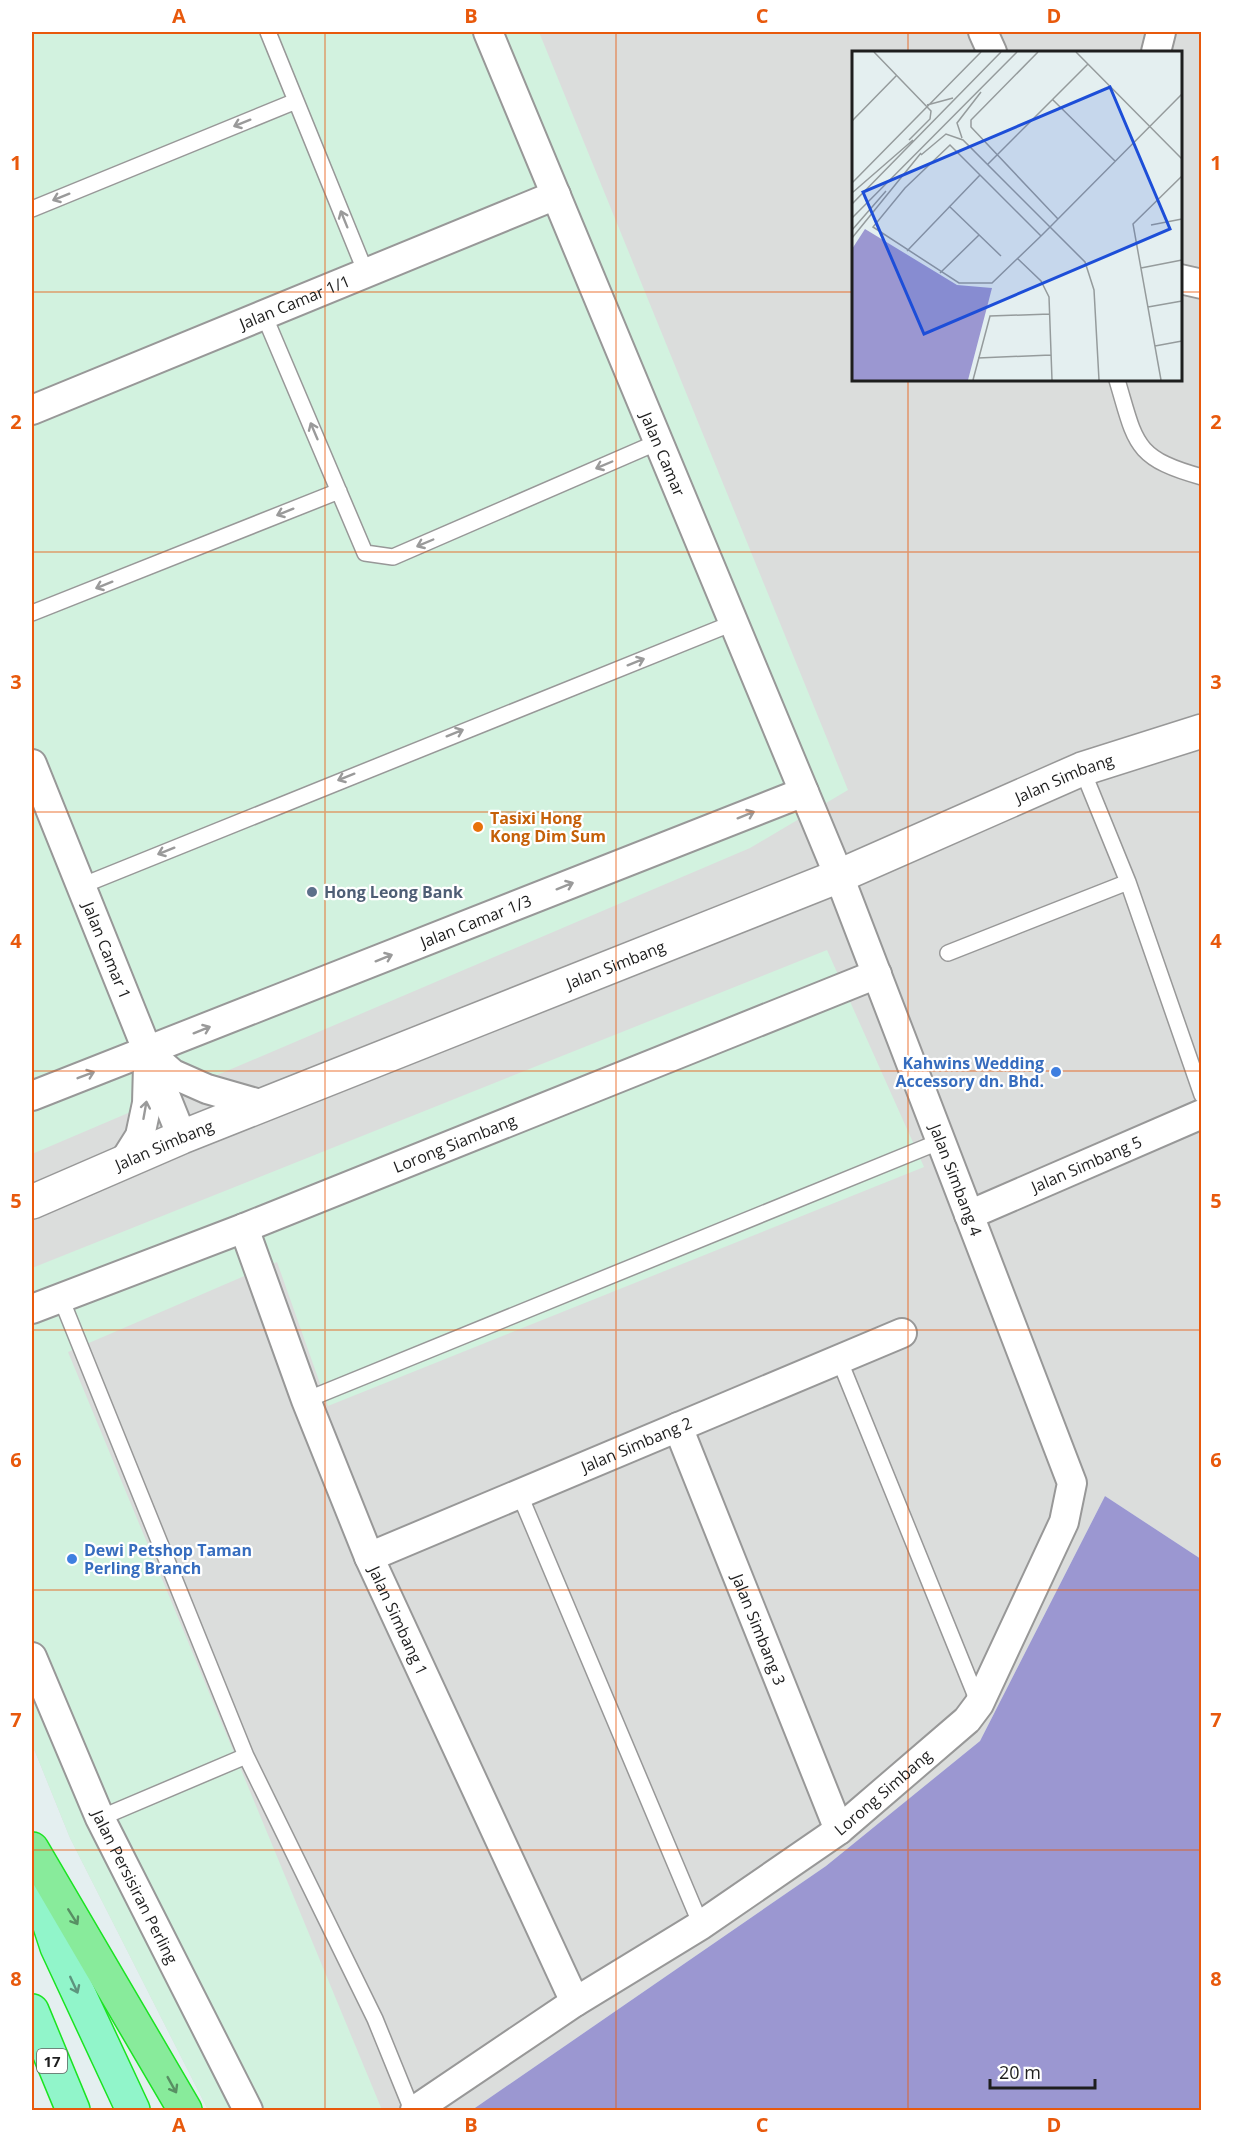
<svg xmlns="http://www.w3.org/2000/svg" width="1233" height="2142" viewBox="0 0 1233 2142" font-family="'Open Sans',sans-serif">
<rect width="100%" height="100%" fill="#e4eff0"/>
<path fill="#dbdddc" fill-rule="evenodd" d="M 32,32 L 1201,32 L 1201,1559 L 1105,1496 L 980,1741 L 826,1866 L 472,2110 L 208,2110 L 70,1838 L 32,1744 ZM 854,52 L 1180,52 L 1180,380 L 854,380 Z"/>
<path fill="#d2f2df" d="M 32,32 L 539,32 L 848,790 L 750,848 L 32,1154 Z
M 827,950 L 924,1167 L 328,1406 L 277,1262 L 68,1352 L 382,2110 L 208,2110 L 70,1838 L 32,1744 L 32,1268 Z"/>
<path fill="#9b97d1" d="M 1105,1496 L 1201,1559 L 1201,2110 L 472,2110 L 826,1866 L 980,1741 Z"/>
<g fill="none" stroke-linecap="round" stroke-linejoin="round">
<defs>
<path id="service" d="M 268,32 L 366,273
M 32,209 L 296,101
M 264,315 L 365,553 L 393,557 L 658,442
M 1117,380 C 1136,443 1133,458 1202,477
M 32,613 L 339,491
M 1082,769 L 1128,882 L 1202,1095
M 81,886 L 733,623
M 948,953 L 1128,882
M 60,1296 L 246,1756 L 375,2019 L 412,2110
M 839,1359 L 979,1704
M 306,1400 L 941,1141
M 519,1493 L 701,1925
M 100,1818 L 246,1756"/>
<g id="minor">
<path d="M 983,32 L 992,52"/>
<path d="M 1156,52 L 1161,32"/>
<path d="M 1180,279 L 1202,284"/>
<path id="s1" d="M 32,410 L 556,195"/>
<path id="s2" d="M 32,764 L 182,1137"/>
<path d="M 149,1053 L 173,1074 L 207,1089 L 263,1105"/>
<path id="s3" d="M 32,1096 L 804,792"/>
<path d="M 123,1163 L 140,1136 L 147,1103 L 148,1065"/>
<path id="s4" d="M 969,1215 L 1202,1114"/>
<path id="s5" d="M 244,1228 L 306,1400 L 369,1557 L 575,2002"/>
<path id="s6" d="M 32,1309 L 244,1228 L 877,974"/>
<path id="s7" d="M 678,1427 L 839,1830"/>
<path id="s8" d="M 369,1557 L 902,1333"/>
<path id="s9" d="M 32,1657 L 100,1818 L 248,2110"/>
<path id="s10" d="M 415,2110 L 575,2002 L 701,1925 L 839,1830 L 967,1720 L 979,1704 L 1064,1522 L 1072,1483 L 839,876 L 488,32"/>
</g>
<g id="tertiary">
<path id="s11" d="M 32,1202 L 182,1137 L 839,876 L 1082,769 L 1202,731"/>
</g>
<path id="trunk" d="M 32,1871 L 57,1947 L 133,2110
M 32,2011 L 73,2110"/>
<path id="motorway" d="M 32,1849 L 185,2110"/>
</defs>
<use href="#service" stroke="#989898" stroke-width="18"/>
<use href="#minor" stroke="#989898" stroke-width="32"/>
<use href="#tertiary" stroke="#989898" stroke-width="36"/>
<use href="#trunk" stroke="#1be422" stroke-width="36"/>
<use href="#motorway" stroke="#1be422" stroke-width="36"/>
<use href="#service" stroke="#fff" stroke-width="15"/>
<use href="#minor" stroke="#fff" stroke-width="28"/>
<use href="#tertiary" stroke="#fff" stroke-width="33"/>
<use href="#trunk" stroke="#91f5ca" stroke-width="33"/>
<use href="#motorway" stroke="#88eb9b" stroke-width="33"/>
</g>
<defs><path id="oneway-shaft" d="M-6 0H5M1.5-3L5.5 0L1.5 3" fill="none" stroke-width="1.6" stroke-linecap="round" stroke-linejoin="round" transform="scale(1.5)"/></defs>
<g stroke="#9a9a9a">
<use href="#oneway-shaft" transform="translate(242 123) rotate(158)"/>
<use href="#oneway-shaft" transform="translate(61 197) rotate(158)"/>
<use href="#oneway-shaft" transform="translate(344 219) rotate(-112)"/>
<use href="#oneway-shaft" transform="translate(314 431) rotate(-113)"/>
<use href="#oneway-shaft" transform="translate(604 465) rotate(157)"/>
<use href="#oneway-shaft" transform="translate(285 512) rotate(158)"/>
<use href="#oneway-shaft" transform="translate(425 543) rotate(157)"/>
<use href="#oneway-shaft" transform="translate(104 585) rotate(158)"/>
<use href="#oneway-shaft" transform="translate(636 662) rotate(-22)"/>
<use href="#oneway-shaft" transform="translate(455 733) rotate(-22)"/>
<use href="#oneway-shaft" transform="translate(346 777) rotate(158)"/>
<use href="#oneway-shaft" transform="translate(746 815) rotate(-22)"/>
<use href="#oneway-shaft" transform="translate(166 851) rotate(158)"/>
<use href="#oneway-shaft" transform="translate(565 886) rotate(-22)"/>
<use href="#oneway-shaft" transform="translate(384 958) rotate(-22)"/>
<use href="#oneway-shaft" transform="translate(202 1030) rotate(-22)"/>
<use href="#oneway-shaft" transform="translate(86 1075) rotate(-21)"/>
<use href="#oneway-shaft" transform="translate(145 1110) rotate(-80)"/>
</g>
<g stroke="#588f63">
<use href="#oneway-shaft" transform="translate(73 1917) rotate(58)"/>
<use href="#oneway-shaft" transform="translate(172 2085) rotate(61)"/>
</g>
<use stroke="#5d947d" href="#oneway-shaft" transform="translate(74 1985) rotate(65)"/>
<path fill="none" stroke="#e8590c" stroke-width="1.5" stroke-opacity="0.55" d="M 325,32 L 325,2110M 616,32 L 616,2110M 908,32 L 908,52M 32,292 L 854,292M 1180,292 L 1202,292M 908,380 L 908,2110M 32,552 L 1202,552M 32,812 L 1202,812M 32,1071 L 1202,1071M 32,1330 L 1202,1330M 32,1590 L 1202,1590M 32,1850 L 1202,1850"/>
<circle fill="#e8710a" stroke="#fff" stroke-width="2" cx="478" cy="827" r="6"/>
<circle fill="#5c6f8a" stroke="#fff" stroke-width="2" cx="312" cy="892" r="6"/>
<g fill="#3f7fe0" stroke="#fff" stroke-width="2">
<circle cx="1056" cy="1072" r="6"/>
<circle cx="72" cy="1559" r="6"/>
</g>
<g text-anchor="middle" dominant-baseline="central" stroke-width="4.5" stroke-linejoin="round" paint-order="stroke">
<rect fill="#fff" stroke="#626262" stroke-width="1.5" x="37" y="2049" width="30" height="24" rx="4.5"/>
<g font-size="15" font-weight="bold" fill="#1e1e1e">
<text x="52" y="2061">17</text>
</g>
<g font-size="16" fill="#1e1e1e" stroke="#fff">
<text stroke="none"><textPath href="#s1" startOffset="284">Jalan Camar 1/1</textPath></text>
<text transform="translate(663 454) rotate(67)">Jalan Camar</text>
<text stroke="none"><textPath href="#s11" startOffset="1116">Jalan Simbang</textPath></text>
<text stroke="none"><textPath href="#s3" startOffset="477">Jalan Camar 1/3</textPath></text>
<text stroke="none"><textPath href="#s2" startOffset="201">Jalan Camar 1</textPath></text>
<text stroke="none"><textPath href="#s11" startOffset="630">Jalan Simbang</textPath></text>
<text stroke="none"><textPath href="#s6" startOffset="454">Lorong Siambang</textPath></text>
<text stroke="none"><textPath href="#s11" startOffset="144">Jalan Simbang</textPath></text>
<text stroke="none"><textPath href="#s4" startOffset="128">Jalan Simbang 5</textPath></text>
<text transform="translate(956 1180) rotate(69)">Jalan Simbang 4</text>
<text stroke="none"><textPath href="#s8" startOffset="290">Jalan Simbang 2</textPath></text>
<text stroke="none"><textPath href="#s5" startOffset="422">Jalan Simbang 1</textPath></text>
<text stroke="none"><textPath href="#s7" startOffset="218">Jalan Simbang 3</textPath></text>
<text stroke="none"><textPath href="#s10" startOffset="566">Lorong Simbang</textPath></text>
<text stroke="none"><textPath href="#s9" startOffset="252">Jalan Persisiran Perling</textPath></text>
</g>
<g font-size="16" font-weight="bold" fill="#c56008" stroke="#fff" text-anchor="start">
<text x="490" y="818">Tasixi Hong<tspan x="490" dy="18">Kong Dim Sum</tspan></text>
</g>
<g font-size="16" font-weight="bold" fill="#4e5e75" stroke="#fff" text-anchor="start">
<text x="324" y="892">Hong Leong Bank</text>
</g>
<g font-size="16" font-weight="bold" fill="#366cbe" stroke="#fff" text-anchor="end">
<text x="1044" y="1063">Kahwins Wedding<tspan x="1044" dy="18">Accessory dn. Bhd.</tspan></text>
<text x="84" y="1550" text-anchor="start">Dewi Petshop Taman<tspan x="84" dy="18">Perling Branch</tspan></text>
</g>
</g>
<g transform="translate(852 51)">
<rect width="330" height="330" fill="#e4eff0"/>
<path d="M 13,178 L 105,234 L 140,237 L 116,329 L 0,329 L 0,198 Z" fill="#9b97d1"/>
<path fill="none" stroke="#959b9c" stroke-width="1.5" d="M 22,1 L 79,60 L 78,68 L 57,89M 186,1 L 119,69 L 119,76 L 206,168M 224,1 L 330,108M 200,48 L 263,110M 75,54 L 101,47M 0,70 L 45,24M 110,87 L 105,72 L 129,41M 69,104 L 94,83 L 111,89 L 233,211 L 242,239 L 247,329M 136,113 L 236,13M 0,132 L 129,1M 0,142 L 61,89M 0,153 L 149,1M 97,155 L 149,205M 0,167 L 165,1M 299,174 L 330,168M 0,179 L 34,140M 189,185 L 98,94 L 53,137 L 21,176 L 107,232 L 140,232 L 189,185 L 198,176 L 330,43M 0,187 L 69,102M 55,200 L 128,124M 165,207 L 189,230 L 197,246 L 200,329M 289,217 L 330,209M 88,222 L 127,184M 296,256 L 330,250M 303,295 L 330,290M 126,307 L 199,304M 121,329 L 138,265 L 198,263M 309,329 L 281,173 L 330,125"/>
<path fill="#1d4ed8" fill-opacity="0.15" stroke="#1d4ed8" stroke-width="3" d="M 258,36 L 318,178 L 72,283 L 11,141 Z"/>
<rect width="330" height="330" fill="none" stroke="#1e1e1e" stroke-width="3"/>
</g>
<rect width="1233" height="2142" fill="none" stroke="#ffffff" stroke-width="66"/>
<path d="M990 2079v9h105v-9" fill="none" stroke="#1e1e1e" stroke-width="3"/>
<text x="999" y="2079" font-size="18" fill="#1e1e1e" stroke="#ffffff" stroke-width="4.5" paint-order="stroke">20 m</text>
<rect x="33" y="33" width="1167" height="2076" fill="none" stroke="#e8590c" stroke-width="2"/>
<g font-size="20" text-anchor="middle" font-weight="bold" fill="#e8590c">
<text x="179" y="23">A</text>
<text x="471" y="23">B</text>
<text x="762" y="23">C</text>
<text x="1054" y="23">D</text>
<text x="16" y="170">1</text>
<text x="1216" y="170">1</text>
<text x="16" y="429">2</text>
<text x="1216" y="429">2</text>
<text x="16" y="689">3</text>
<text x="1216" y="689">3</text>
<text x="16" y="948">4</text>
<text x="1216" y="948">4</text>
<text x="16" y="1208">5</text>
<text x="1216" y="1208">5</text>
<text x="16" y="1467">6</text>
<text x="1216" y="1467">6</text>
<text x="16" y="1727">7</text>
<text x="1216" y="1727">7</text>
<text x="16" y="1986">8</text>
<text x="1216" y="1986">8</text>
<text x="179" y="2132">A</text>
<text x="471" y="2132">B</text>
<text x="762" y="2132">C</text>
<text x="1054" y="2132">D</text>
</g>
</svg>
